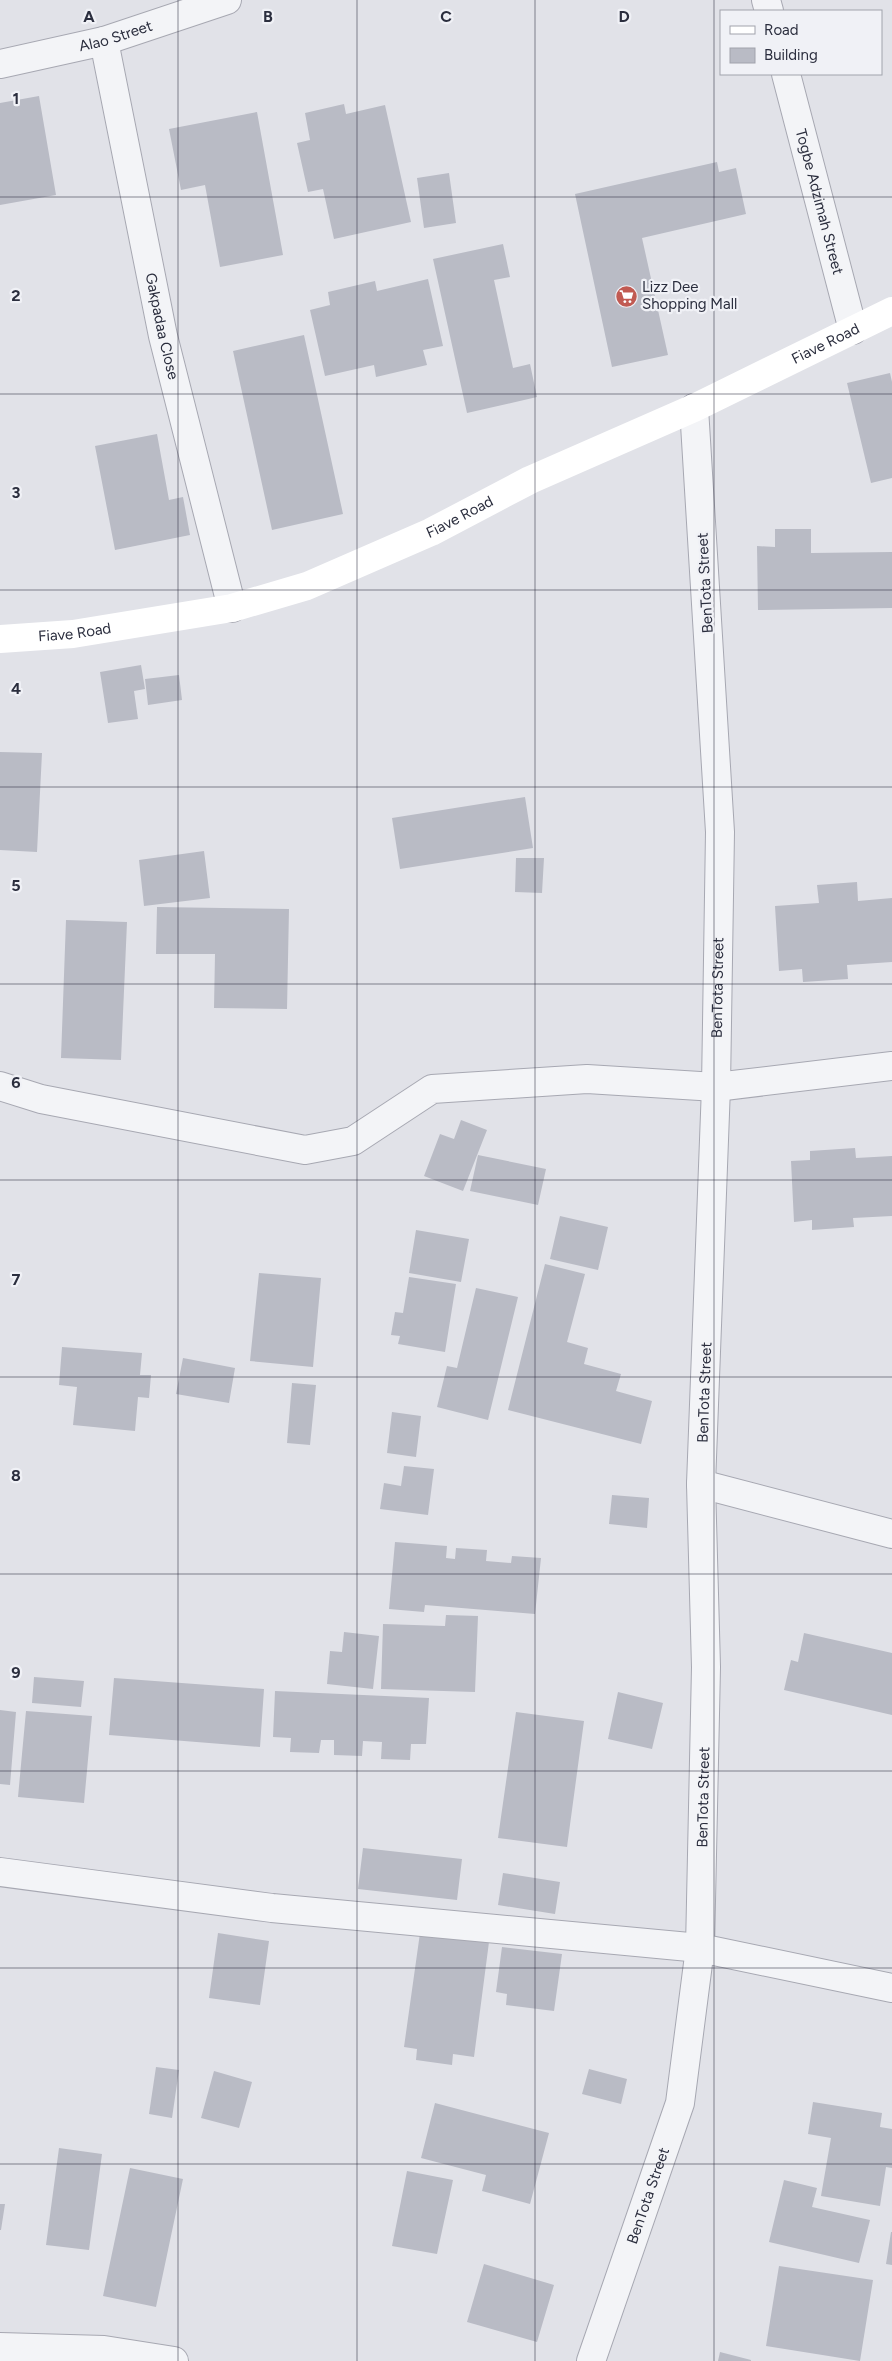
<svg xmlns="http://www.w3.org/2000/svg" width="892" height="2361" viewBox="0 0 892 2361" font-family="Figtree,sans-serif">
<rect width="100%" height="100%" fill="#e1e2e8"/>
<path fill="#b9bbc5" d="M 39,96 L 56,195 L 0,205 L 0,103 Z
M 344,104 L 346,114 L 385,105 L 411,222 L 334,239 L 323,189 L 308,192 L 297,143 L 310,140 L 305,113 Z
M 257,112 L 283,255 L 220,267 L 205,185 L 181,190 L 169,129 Z
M 717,162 L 719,172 L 736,168 L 746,214 L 642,238 L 668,355 L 612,367 L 575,194 Z
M 449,173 L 456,223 L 424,228 L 417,178 Z
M 503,244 L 510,277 L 494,280 L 513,368 L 530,364 L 537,397 L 467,413 L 433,259 Z
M 428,279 L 443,346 L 423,350 L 427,365 L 376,377 L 374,365 L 325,376 L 310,310 L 330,305 L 328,292 L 375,281 L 377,291 Z
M 304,335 L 343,514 L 272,530 L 233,351 Z
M 890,373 L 892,382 L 892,478 L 871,483 L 847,383 Z
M 157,434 L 169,500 L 183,497 L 190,535 L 115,550 L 95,446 Z
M 775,529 L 811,529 L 811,553 L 892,552 L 892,608 L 758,610 L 757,546 L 775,547 Z
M 141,665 L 145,689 L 134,691 L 138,719 L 108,723 L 100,672 Z
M 179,675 L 182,700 L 148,705 L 145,679 Z
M 0,752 L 42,753 L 37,852 L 0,850 Z
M 525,797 L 533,848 L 400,869 L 392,818 Z
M 204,851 L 210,898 L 144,906 L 139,860 Z
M 516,858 L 544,858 L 542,893 L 515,892 Z
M 857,882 L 858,901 L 892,898 L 892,962 L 847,965 L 848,979 L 803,982 L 802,969 L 779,971 L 775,906 L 819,903 L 817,885 Z
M 157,907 L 289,909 L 287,1009 L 214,1008 L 215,954 L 156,954 Z
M 66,920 L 127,922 L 121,1060 L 61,1058 Z
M 461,1120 L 487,1130 L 463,1191 L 424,1176 L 440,1134 L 454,1139 Z
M 855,1148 L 856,1158 L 892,1156 L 892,1216 L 853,1218 L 854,1227 L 812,1230 L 812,1220 L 794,1222 L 791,1161 L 810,1160 L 810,1151 Z
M 478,1155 L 546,1169 L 538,1205 L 470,1191 Z
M 560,1216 L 608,1227 L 598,1270 L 550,1259 Z
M 416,1230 L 469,1239 L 461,1282 L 409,1273 Z
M 545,1264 L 585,1274 L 567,1342 L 588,1348 L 584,1364 L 621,1374 L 616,1391 L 652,1401 L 641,1444 L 508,1410 Z
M 259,1273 L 321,1278 L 313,1367 L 250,1361 Z
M 409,1277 L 456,1284 L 445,1352 L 398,1344 L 400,1336 L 391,1335 L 395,1312 L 403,1313 Z
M 476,1288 L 518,1297 L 488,1420 L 437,1407 L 447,1366 L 457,1368 Z
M 62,1347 L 142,1353 L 140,1375 L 151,1375 L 149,1398 L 138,1397 L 135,1431 L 73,1425 L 77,1387 L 59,1385 Z
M 183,1358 L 235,1368 L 229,1403 L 176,1394 Z
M 292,1383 L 316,1385 L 310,1445 L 287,1443 Z
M 392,1412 L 421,1416 L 416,1457 L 387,1453 Z
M 404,1466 L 434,1469 L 428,1515 L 380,1509 L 384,1483 L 401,1486 Z
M 612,1495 L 649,1498 L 647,1528 L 609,1524 Z
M 395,1542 L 447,1546 L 446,1558 L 455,1559 L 456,1548 L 487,1550 L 486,1561 L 511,1563 L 512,1556 L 541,1558 L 535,1614 L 425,1605 L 424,1612 L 389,1609 Z
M 446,1615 L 478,1616 L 475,1692 L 381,1689 L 383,1624 L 445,1626 Z
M 344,1632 L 379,1636 L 373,1689 L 327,1684 L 330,1651 L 342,1652 Z
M 804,1633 L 892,1653 L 892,1715 L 784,1690 L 791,1660 L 798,1662 Z
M 34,1677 L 84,1681 L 81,1707 L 32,1703 Z
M 114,1678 L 264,1689 L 260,1747 L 109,1735 Z
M 275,1691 L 429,1698 L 426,1744 L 411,1744 L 410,1760 L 381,1759 L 382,1742 L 363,1741 L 362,1756 L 334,1755 L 334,1740 L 321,1740 L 319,1753 L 290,1752 L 291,1738 L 273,1737 Z
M 618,1692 L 663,1703 L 652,1749 L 608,1739 Z
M 0,1710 L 16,1712 L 10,1785 L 0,1784 Z
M 26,1711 L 92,1716 L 84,1803 L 18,1797 Z
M 516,1712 L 584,1721 L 567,1847 L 498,1838 Z
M 363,1848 L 462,1859 L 457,1900 L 358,1889 Z
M 503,1873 L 560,1882 L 555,1914 L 498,1905 Z
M 218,1933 L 269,1941 L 260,2005 L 209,1998 Z
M 420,1933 L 489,1942 L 474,2057 L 453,2054 L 452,2065 L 416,2060 L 417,2049 L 404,2047 Z
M 502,1947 L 562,1954 L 554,2011 L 506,2005 L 507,1994 L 496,1992 Z
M 156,2067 L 179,2070 L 172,2118 L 149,2114 Z
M 589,2069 L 627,2079 L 621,2104 L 582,2094 Z
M 214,2071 L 252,2082 L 239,2128 L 201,2118 Z
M 813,2102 L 882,2113 L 880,2127 L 892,2129 L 892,2168 L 886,2167 L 880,2206 L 821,2196 L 831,2138 L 808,2134 Z
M 435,2103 L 549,2133 L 530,2204 L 482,2191 L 486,2175 L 421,2158 Z
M 59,2148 L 102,2154 L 89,2250 L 46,2245 Z
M 130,2168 L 183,2179 L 156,2307 L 103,2296 Z
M 407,2171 L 453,2180 L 437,2254 L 392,2246 Z
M 784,2180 L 817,2188 L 812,2207 L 870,2220 L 859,2263 L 769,2242 Z
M 0,2204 L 5,2204 L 1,2230 L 0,2230 Z
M 891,2232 L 892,2232 L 892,2265 L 886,2264 Z
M 484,2264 L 554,2285 L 537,2342 L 467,2322 Z
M 779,2266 L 873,2280 L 860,2361 L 766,2346 Z
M 720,2352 L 751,2360 L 751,2361 L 718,2361 Z"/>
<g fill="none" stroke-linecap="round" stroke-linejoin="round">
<defs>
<g id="street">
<path d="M 766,0 L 769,11"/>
<path id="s1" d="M 104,41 L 163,336 L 232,608"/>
<path id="s2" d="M 0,64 L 104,41 L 227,0"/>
<path id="s3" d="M 786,74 L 853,330"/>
<path d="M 0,1086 L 41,1099 L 305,1150 L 353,1141 L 432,1089 L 587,1079 L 716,1087 L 892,1066"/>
<path d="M 701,1484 L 892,1534"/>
<path d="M 0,1872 L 272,1908 L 700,1948 L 892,1988"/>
<path d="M 0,2347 L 104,2350 L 174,2361"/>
<path id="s4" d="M 591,2361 L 680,2103 L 700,1948 L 706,1667 L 701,1484 L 716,1087 L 720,832 L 694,408"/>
</g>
</defs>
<use href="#street" stroke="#a7a8b2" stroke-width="30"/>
<use href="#street" stroke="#f3f4f7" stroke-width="28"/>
<path stroke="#fff" stroke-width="28" id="s5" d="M 0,639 L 73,634 L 232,608 L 307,586 L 431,532 L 530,480 L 694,408 L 892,311"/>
</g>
<path fill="none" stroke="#2b2e3e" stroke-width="1" stroke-opacity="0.55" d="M 178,0 L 178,2361M 357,0 L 357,2361M 535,0 L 535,2361M 714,0 L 714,2361M 0,197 L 892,197M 0,394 L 892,394M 0,590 L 892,590M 0,787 L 892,787M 0,984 L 892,984M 0,1180 L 892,1180M 0,1377 L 892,1377M 0,1574 L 892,1574M 0,1771 L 892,1771M 0,1968 L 892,1968M 0,2164 L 892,2164"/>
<defs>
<symbol id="supermarket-disc" viewBox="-11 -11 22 22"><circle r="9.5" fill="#c15a52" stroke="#f0f1f6"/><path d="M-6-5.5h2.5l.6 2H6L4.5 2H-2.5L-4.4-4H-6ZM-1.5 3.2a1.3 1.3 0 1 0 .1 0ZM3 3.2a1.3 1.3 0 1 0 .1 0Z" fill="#fff"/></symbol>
</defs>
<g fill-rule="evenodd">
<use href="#supermarket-disc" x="614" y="284" width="25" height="25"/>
</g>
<g text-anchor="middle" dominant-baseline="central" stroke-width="4.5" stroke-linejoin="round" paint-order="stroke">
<g font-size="15" fill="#2b2e3e" stroke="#f0f1f6">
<text stroke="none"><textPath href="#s2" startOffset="119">Alao Street</textPath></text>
<text stroke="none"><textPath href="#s3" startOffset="132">Togbe Adzimah Street</textPath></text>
<text stroke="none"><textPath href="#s1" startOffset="291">Gakpadaa Close</textPath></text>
<text stroke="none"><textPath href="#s5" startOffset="885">Fiave Road</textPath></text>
<text stroke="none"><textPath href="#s5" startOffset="480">Fiave Road</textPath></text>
<text transform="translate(705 583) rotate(-93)">BenTota Street</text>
<text stroke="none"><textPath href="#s5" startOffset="75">Fiave Road</textPath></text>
<text stroke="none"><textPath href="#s4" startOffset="1390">BenTota Street</textPath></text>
<text stroke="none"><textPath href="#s4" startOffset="985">BenTota Street</textPath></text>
<text stroke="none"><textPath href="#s4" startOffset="580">BenTota Street</textPath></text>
<text stroke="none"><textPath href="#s4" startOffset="175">BenTota Street</textPath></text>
</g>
<g font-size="15" fill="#2b2e3e" stroke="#f0f1f6" text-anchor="start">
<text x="642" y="287">Lizz Dee<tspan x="642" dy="17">Shopping Mall</tspan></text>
</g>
</g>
<g font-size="16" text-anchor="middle" font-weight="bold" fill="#2b2e3e" stroke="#f0f1f6" stroke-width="4.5" stroke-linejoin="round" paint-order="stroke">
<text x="89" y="22">A</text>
<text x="268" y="22">B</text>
<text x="446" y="22">C</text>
<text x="624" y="22">D</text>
<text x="16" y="104">1</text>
<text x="16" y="301">2</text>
<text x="16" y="498">3</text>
<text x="16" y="694">4</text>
<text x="16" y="891">5</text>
<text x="16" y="1088">6</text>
<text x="16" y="1285">7</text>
<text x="16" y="1481">8</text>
<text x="16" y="1678">9</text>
</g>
<rect x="720" y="10" width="162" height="65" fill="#f0f1f6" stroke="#a1a3ac"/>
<rect x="730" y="26" width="25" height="8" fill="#ffffff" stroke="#a1a3ac"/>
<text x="764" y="35" font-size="15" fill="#2b2e3e">Road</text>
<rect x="730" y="48" width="25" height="15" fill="#b9bbc5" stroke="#a1a3ac"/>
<text x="764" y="60" font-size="15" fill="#2b2e3e">Building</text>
</svg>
